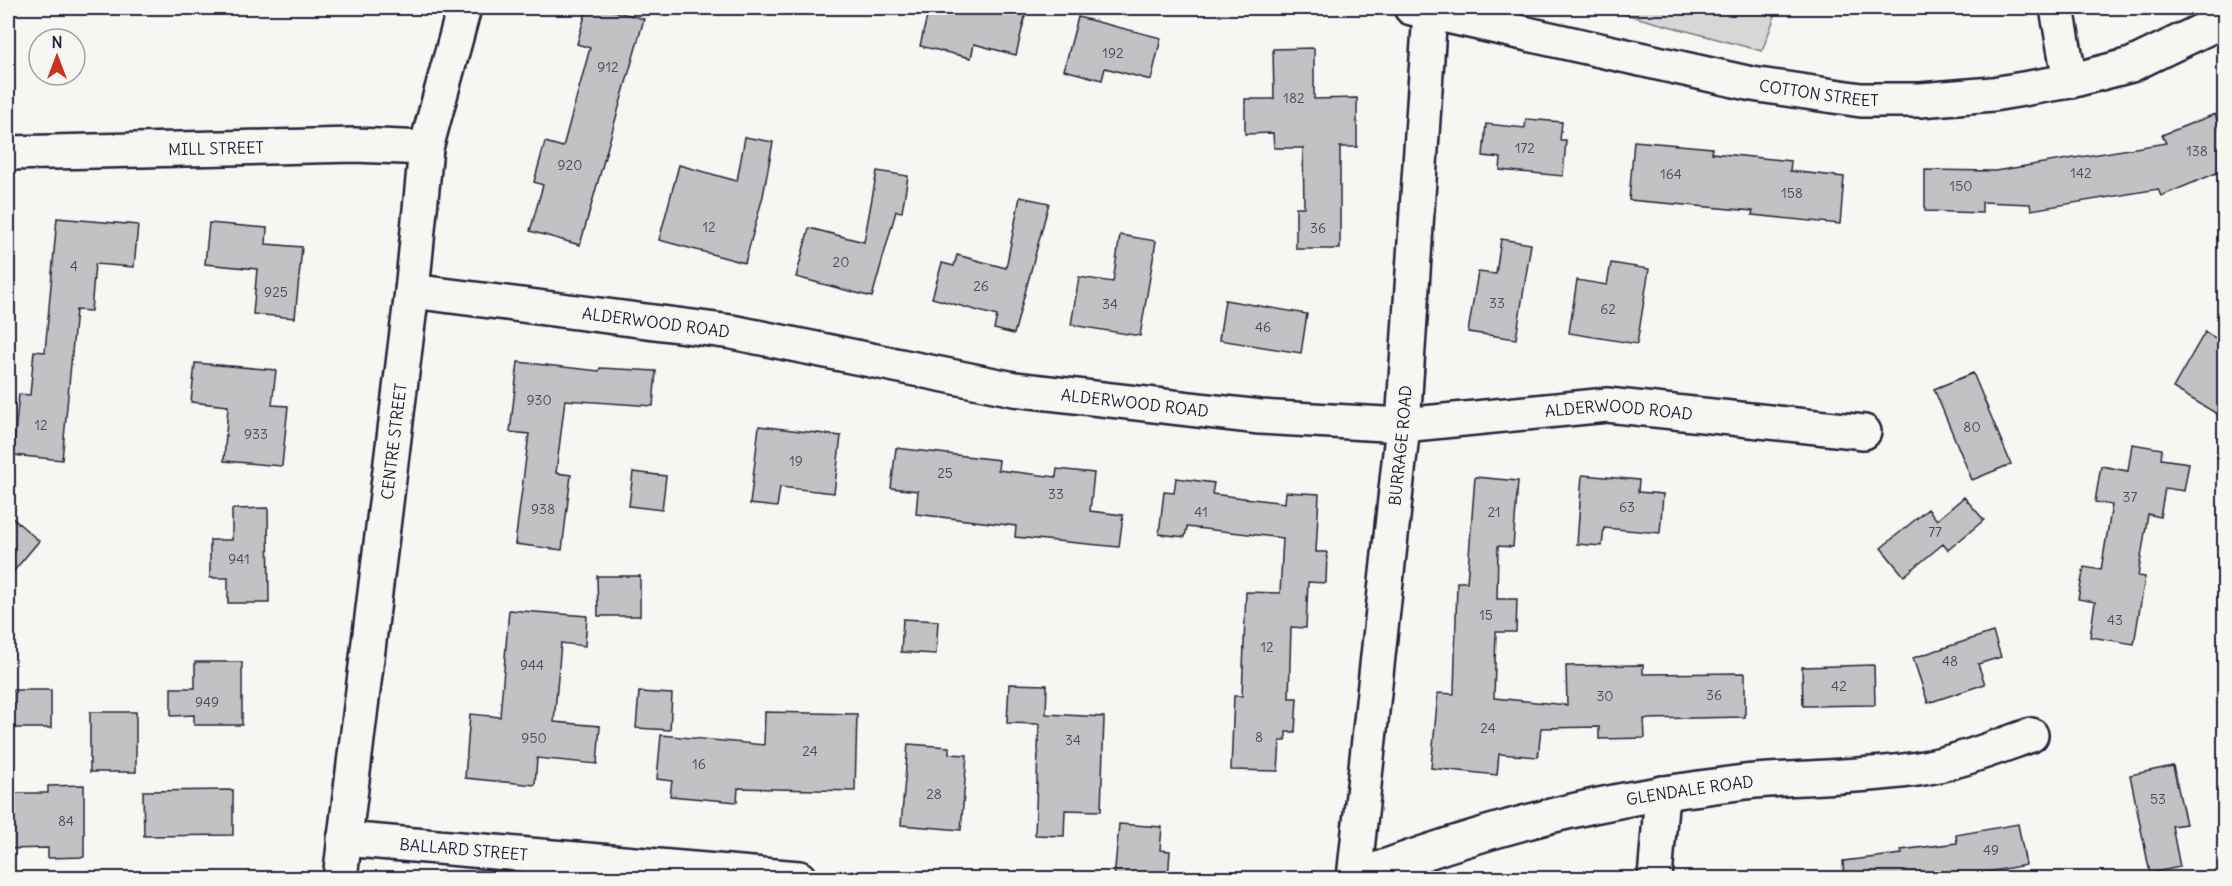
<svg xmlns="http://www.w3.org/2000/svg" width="2232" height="886" viewBox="0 0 2232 886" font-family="Delius,sans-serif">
<rect width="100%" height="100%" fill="#f6f6f2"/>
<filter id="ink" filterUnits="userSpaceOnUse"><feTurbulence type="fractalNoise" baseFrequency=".0167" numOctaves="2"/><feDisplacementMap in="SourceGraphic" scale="12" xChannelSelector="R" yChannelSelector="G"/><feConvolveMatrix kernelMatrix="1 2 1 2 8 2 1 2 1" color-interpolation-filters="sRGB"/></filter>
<g filter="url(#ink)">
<path fill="#d7d7d7" stroke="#7c7c89" stroke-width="1.5" d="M 1601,8 L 1778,8 L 1762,51 Z"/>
<path fill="#c2c2c4" stroke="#22223b" stroke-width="1.5" d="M 587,8 L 603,8 L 644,19 L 580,245 L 530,231 L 543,185 L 534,182 L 545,142 L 563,147 L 590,48 L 577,44 Z
M 929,8 L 1027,8 L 1016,55 L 974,44 L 971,58 L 920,46 Z
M 1078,17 L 1161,38 L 1151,80 L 1105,68 L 1102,80 L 1064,70 Z
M 1314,48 L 1314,99 L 1357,98 L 1357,147 L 1340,147 L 1340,249 L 1296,249 L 1296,207 L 1304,207 L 1303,148 L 1274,148 L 1273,133 L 1245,134 L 1245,99 L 1274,99 L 1273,49 Z
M 2215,114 L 2224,139 L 2224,170 L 2161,196 L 2158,189 L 2031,210 L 2030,204 L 1982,202 L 1982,213 L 1925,211 L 1925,170 L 1995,171 L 2166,143 L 2162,135 Z
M 1526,119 L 1562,122 L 1560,140 L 1566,140 L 1563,176 L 1500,170 L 1501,158 L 1483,156 L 1486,124 L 1525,128 Z
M 745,137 L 773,142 L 763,196 L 745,263 L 659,240 L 679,165 L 737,181 Z
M 1634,141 L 1712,148 L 1712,153 L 1791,161 L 1790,171 L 1844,177 L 1840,224 L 1752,215 L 1753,211 L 1629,200 Z
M 877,171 L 908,176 L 902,212 L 896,211 L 872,297 L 796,277 L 809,228 L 864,242 Z
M 1020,197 L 1049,203 L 1014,334 L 994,329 L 997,316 L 932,298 L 942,263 L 954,266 L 957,255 L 1006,268 Z
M 57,218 L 138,225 L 134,267 L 95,264 L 91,311 L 76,310 L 62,460 L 13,455 L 19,394 L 30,395 L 34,351 L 45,352 Z
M 209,223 L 267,228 L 266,244 L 302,247 L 295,318 L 253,314 L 257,269 L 205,264 Z
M 1120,235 L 1156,241 L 1140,336 L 1071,325 L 1079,277 L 1113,282 Z
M 1501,239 L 1531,244 L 1516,339 L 1468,332 L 1478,272 L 1496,274 Z
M 1611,263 L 1649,269 L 1637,344 L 1569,333 L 1577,280 L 1607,285 Z
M 1225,300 L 1307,314 L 1301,353 L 1219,340 Z
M 2205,332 L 2224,343 L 2224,418 L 2173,388 Z
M 518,362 L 599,371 L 600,368 L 656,371 L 653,406 L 565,400 L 556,473 L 571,475 L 562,550 L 515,544 L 529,434 L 510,432 Z
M 195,363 L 276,370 L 272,405 L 288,406 L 282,466 L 224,461 L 228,406 L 191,402 Z
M 1973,373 L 2011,464 L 1972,480 L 1934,389 Z
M 759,426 L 841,436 L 834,493 L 780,487 L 777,507 L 750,504 Z
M 2132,444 L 2162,449 L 2161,459 L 2189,463 L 2184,491 L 2165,488 L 2160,517 L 2148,514 L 2138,576 L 2145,577 L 2134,644 L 2090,637 L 2095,602 L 2078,599 L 2084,567 L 2101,570 L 2112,505 L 2095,502 L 2101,466 L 2128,471 Z
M 896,448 L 999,460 L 998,470 L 1056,477 L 1057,469 L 1094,473 L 1090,511 L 1123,515 L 1119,547 L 1015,537 L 1016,526 L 916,514 L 918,491 L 891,488 Z
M 633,472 L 666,476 L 662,510 L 629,506 Z
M 1582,475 L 1639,480 L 1638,492 L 1663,494 L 1660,533 L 1604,528 L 1602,546 L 1577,544 Z
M 1475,477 L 1518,481 L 1513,547 L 1498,546 L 1497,599 L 1517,599 L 1516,632 L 1496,632 L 1494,698 L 1567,705 L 1566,666 L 1643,665 L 1643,674 L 1745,673 L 1745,717 L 1644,719 L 1645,738 L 1599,739 L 1599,727 L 1541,728 L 1538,757 L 1499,754 L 1497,775 L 1431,768 L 1438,693 L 1454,694 L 1457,582 L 1467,582 Z
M 1176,478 L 1214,483 L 1212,494 L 1285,503 L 1286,492 L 1319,494 L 1316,552 L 1327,552 L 1326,583 L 1308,582 L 1306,628 L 1291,627 L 1289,698 L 1297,698 L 1295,732 L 1286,732 L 1286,741 L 1280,741 L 1278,771 L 1231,770 L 1234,696 L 1242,696 L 1246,592 L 1280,593 L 1283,538 L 1187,527 L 1185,537 L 1159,534 L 1164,492 L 1174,493 Z
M 1964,497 L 1984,520 L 1948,550 L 1943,544 L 1904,576 L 1881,548 L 1928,509 L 1937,520 Z
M 268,508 L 269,603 L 228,603 L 228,578 L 210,578 L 210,540 L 232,540 L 232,509 Z
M 8,514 L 39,541 L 8,578 Z
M 597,576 L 640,576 L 640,616 L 598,616 Z
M 509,610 L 587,616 L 585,646 L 561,643 L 554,722 L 600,726 L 597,764 L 537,758 L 535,785 L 465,778 L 470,714 L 500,717 Z
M 903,619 L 938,621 L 936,654 L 901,652 Z
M 1993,632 L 2001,657 L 1978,664 L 1985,684 L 1928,703 L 1913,658 Z
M 195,662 L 242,662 L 242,725 L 194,725 L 194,715 L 171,716 L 171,688 L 195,688 Z
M 1874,665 L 1875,705 L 1803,706 L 1802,667 Z
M 1009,684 L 1047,685 L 1046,714 L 1104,717 L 1101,811 L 1065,810 L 1064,836 L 1035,835 L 1039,724 L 1007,723 Z
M 12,690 L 51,690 L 51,728 L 12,728 Z
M 639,692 L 672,694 L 670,730 L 636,728 Z
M 90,712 L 136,712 L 136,772 L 90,772 Z
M 765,712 L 857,714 L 855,791 L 738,788 L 737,802 L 670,796 L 672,781 L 657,779 L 661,735 L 764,745 Z
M 908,744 L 949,747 L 949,754 L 967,755 L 961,830 L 901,825 Z
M 2173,766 L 2186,824 L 2172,826 L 2180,867 L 2150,873 L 2130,775 Z
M 84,785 L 84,857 L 48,858 L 48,848 L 8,849 L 8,793 L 48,793 L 48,786 Z
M 233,790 L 233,835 L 144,836 L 143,791 Z
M 1119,824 L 1162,827 L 1160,850 L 1170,851 L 1168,879 L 1114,879 Z
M 2018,824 L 2026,865 L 1949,879 L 1844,879 L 1843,861 L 1902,854 L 1901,850 L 1957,843 L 1956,835 Z"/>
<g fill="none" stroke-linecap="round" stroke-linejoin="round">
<defs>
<g id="minor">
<path id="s1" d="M 1411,8 L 1752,84 L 1861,100 L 1920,100 L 1993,94 L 2070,81 L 2131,65 L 2224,20"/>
<path d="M 2057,8 L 2070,81"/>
<path id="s2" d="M 8,153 L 355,145 L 426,148"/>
<path id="s3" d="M 412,291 L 732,332 L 1014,389 L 1260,417 L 1403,425 L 1607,405 L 1864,432"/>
<path id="s4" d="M 344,839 L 799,878"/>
<path id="s5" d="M 1354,878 L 1403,425 L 1430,12"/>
<path id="s6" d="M 1354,878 C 1454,840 1559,809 1665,793 C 1694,789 1725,784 1755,781 C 1809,777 1863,777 1918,769 C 1956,763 1994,748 2031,735"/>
<path d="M 1655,878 L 1662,793"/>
</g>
<g id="major">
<path id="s7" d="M 340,878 L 412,291 L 426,148 L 464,8"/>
</g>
</defs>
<use href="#minor" stroke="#22223b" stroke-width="38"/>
<use href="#major" stroke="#22223b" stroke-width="38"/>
<use href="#minor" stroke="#f6f6f2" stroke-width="33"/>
<use href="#major" stroke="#f6f6f2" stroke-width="33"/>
</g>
</g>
<g text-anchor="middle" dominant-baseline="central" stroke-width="4.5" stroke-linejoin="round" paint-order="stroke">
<g font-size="14" fill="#4a4a5d">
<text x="1113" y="53">192</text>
<text x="608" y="67">912</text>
<text x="1294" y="98">182</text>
<text x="1525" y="148">172</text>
<text x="2197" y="151">138</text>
<text x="570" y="165">920</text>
<text x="2081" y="173">142</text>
<text x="1671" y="174">164</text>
<text x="1961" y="186">150</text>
<text x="1792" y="193">158</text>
<text x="709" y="227">12</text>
<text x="1318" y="228">36</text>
<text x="841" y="262">20</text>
<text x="74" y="266">4</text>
<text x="981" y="286">26</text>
<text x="276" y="292">925</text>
<text x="1497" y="303">33</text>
<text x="1110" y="304">34</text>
<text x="1608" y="309">62</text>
<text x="1263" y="327">46</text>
<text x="539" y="400">930</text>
<text x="41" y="425">12</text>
<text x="1972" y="427">80</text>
<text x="256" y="434">933</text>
<text x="796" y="461">19</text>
<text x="945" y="473">25</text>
<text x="1056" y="494">33</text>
<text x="2130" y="497">37</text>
<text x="1627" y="507">63</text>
<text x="543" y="509">938</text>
<text x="1201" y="512">41</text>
<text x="1494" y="512">21</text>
<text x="1935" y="532">77</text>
<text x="239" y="559">941</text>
<text x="1486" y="615">15</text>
<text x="2115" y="620">43</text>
<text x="1267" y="647">12</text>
<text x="1950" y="661">48</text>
<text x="532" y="665">944</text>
<text x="1839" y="686">42</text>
<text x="1714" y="695">36</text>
<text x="1605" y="696">30</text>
<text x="207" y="702">949</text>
<text x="1488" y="728">24</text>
<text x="1259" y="737">8</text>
<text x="534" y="738">950</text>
<text x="1073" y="740">34</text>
<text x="810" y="751">24</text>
<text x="699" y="764">16</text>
<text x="934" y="794">28</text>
<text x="2158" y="799">53</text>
<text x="66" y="821">84</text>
<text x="1991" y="850">49</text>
</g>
<g font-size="16" fill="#22223b" stroke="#f6f6f2">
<text stroke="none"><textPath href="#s1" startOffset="417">COTTON STREET</textPath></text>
<text stroke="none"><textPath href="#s2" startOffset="208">MILL STREET</textPath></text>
<text stroke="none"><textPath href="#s3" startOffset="246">ALDERWOOD ROAD</textPath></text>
<text stroke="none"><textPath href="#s3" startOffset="732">ALDERWOOD ROAD</textPath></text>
<text stroke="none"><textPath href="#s3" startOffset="1218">ALDERWOOD ROAD</textPath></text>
<text stroke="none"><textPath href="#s7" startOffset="440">CENTRE STREET</textPath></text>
<text stroke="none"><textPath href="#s5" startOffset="435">BURRAGE ROAD</textPath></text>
<text stroke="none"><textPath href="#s6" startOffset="348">GLENDALE ROAD</textPath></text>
<text stroke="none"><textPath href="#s4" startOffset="120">BALLARD STREET</textPath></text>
</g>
</g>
<rect width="2232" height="886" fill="none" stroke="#f6f6f2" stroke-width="30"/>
<rect x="15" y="15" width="2202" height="856" fill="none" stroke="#22223b" stroke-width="2" filter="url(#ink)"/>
<g transform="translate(57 57)"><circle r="28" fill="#f6f6f2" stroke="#a1a1a9" stroke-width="1.5"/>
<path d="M0-4.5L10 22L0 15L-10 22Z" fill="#c8321e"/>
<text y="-9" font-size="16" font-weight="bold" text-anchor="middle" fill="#22223b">N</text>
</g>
</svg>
